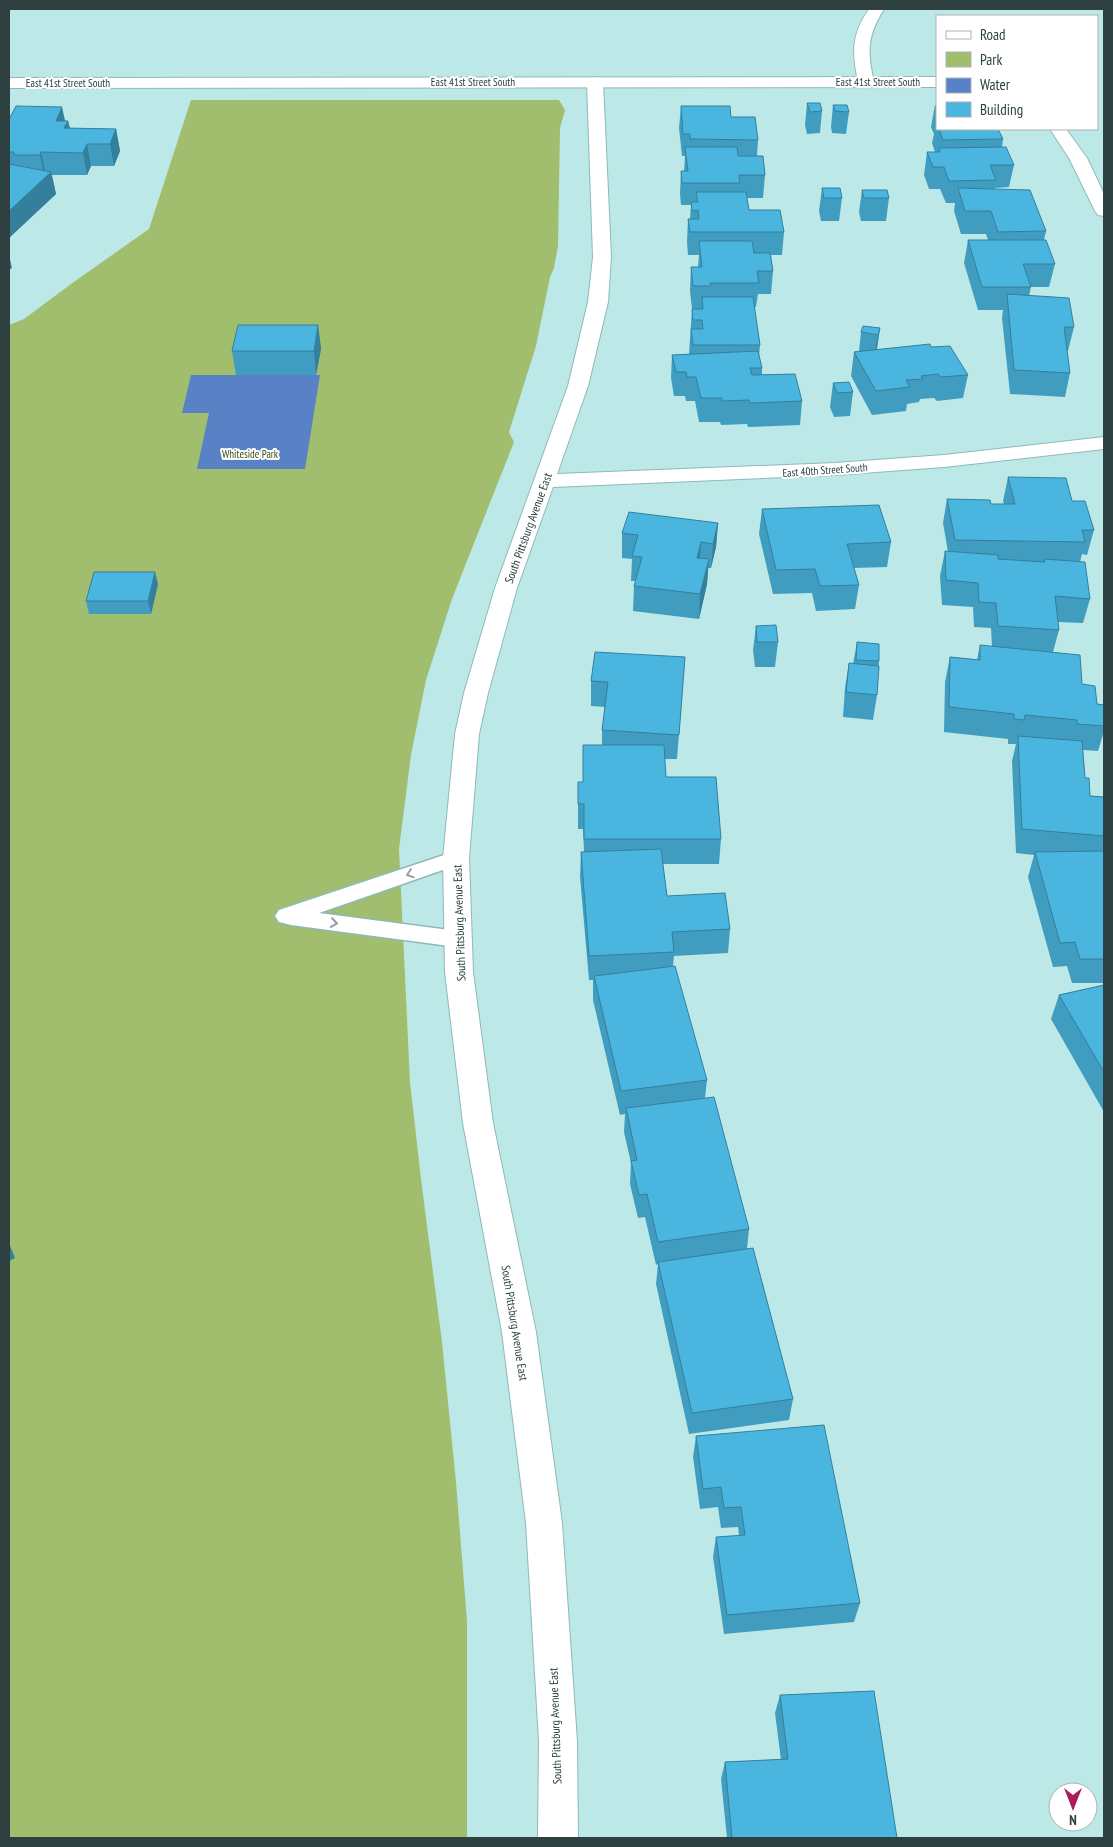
<svg xmlns="http://www.w3.org/2000/svg" width="1113" height="1847" viewBox="0 0 1113 1847" font-family="'PT Sans Narrow',sans-serif">
<rect width="100%" height="100%" fill="#bce9e7"/>
<path fill="#a0be6e" d="M 191,100 L 559,100 L 565,110 L 560,128 L 558,246 L 554,268 L 550,277 L 536,346 L 509,432 L 514,442 L 452,599 L 426,680 L 411,755 L 399,849 L 410,1082 L 421,1179 L 442,1342 L 456,1482 L 467,1621 L 467,1838 L 9,1838 L 9,325 L 24,319 L 71,284 L 149,229 Z"/>
<path fill="#5981c5" d="M 191,375 L 320,375 L 305,469 L 197,469 L 209,413 L 182,413 Z"/>
<g fill="none" stroke-linecap="round" stroke-linejoin="round">
<defs>
<path id="lane" d="M 456,851 L 463,853 L 466,858 L 463,863 L 319,913 L 457,931 L 465,933 L 468,939 L 465,945 L 457,947 L 291,925 L 279,922 L 275,916 L 279,910 Z"/>
<path id="street" d="M 869,9 L 884,9 C 867,36 867,52 874,82 L 872,85 L 860,85 L 858,82 C 852,52 851,35 869,9 Z
M 595,77 L 601,79 L 603,82 L 611,257 L 608,302 L 588,386 L 557,474 L 835,463 L 944,455 L 1104,437 L 1104,449 L 944,467 L 835,475 L 553,487 L 517,588 L 488,693 L 479,734 L 469,858 L 473,972 L 493,1123 L 536,1332 L 562,1523 L 577,1741 L 578,1838 L 538,1838 L 539,1741 L 526,1523 L 502,1332 L 463,1123 L 445,972 L 443,858 L 455,734 L 464,693 L 495,588 L 568,386 L 588,302 L 593,257 L 587,82 L 589,79 Z
M 1050,129 L 1066,129 L 1087,158 L 1104,194 L 1104,216 L 1098,215 L 1095,211 L 1069,158 Z"/>
<path id="secondary" d="M 937,77 L 937,87 L 9,88 L 9,78 Z"/>
</defs>
<use href="#lane" stroke="#8eb9b8" stroke-width="3"/>
<use href="#street" stroke="#8eb9b8" stroke-width="2"/>
<use href="#secondary" stroke="#8eb9b8" stroke-width="2"/>
<use href="#lane" fill="#fff" fill-rule="evenodd"/>
<use href="#street" fill="#fff" fill-rule="evenodd"/>
<use href="#secondary" fill="#fff" fill-rule="evenodd"/>
</g>
<path fill="#409dc0" d="M 807,103 L 822,111 L 820,133 L 807,134 L 805,125 Z
M 833,105 L 849,112 L 846,134 L 832,133 L 831,127 Z
M 935,105 L 937,105 L 937,129 L 998,129 L 1003,139 L 1002,147 L 1014,165 L 1009,187 L 995,188 L 994,189 L 1046,231 L 1044,240 L 1055,264 L 1049,287 L 1031,287 L 1029,296 L 1074,327 L 1068,351 L 1067,351 L 1070,373 L 1065,397 L 1010,394 L 1002,318 L 1003,310 L 978,310 L 964,263 L 968,240 L 988,240 L 986,234 L 961,234 L 954,211 L 955,203 L 946,203 L 940,189 L 929,189 L 924,175 L 927,152 L 935,152 L 932,143 L 934,134 L 931,127 Z
M 681,106 L 731,117 L 758,140 L 757,156 L 765,175 L 763,198 L 747,198 L 749,210 L 784,232 L 782,255 L 771,255 L 773,271 L 771,294 L 758,294 L 756,307 L 754,307 L 760,345 L 759,356 L 762,368 L 762,375 L 802,401 L 800,425 L 748,427 L 747,424 L 721,425 L 720,422 L 699,422 L 695,401 L 686,401 L 685,396 L 674,396 L 671,378 L 672,355 L 689,354 L 692,309 L 690,291 L 691,267 L 698,267 L 699,255 L 688,255 L 687,242 L 688,219 L 690,219 L 691,205 L 681,205 L 680,194 L 681,171 L 684,171 L 685,156 L 682,156 L 679,128 Z
M 9,119 L 68,121 L 70,128 L 116,129 L 120,151 L 114,166 L 91,166 L 87,175 L 52,175 L 56,194 L 9,238 Z
M 822,188 L 842,198 L 839,221 L 821,221 L 819,211 Z
M 862,190 L 889,198 L 886,221 L 861,221 L 859,212 Z
M 318,325 L 321,349 L 316,375 L 236,375 L 232,351 Z
M 880,328 L 877,350 L 931,347 L 968,375 L 963,398 L 937,401 L 934,398 L 920,399 L 919,402 L 907,404 L 906,411 L 872,415 L 851,376 L 854,352 L 859,351 L 861,332 Z
M 833,383 L 853,392 L 850,416 L 834,417 L 830,407 Z
M 1008,477 L 1072,501 L 1094,530 L 1087,555 L 1082,554 L 1080,562 L 1090,599 L 1083,623 L 1058,622 L 1059,630 L 1053,652 L 1082,684 L 1097,704 L 1104,705 L 1104,731 L 1098,751 L 1083,750 L 1085,778 L 1090,796 L 1104,797 L 1104,983 L 1072,983 L 1067,966 L 1053,967 L 1028,877 L 1034,855 L 1016,853 L 1012,761 L 1016,744 L 1008,744 L 1008,739 L 944,732 L 945,682 L 950,657 L 977,660 L 980,645 L 992,647 L 991,628 L 974,627 L 973,607 L 942,605 L 940,576 L 945,551 L 948,552 L 943,523 L 947,499 L 991,504 L 1004,504 L 1003,501 Z
M 762,509 L 891,542 L 887,567 L 854,568 L 859,585 L 855,609 L 816,611 L 812,593 L 773,594 L 759,534 Z
M 718,523 L 716,547 L 711,568 L 708,568 L 707,584 L 699,619 L 633,611 L 634,586 L 636,581 L 631,581 L 632,559 L 622,558 L 622,533 Z
M 158,584 L 151,614 L 89,614 L 86,601 Z
M 756,626 L 778,642 L 775,667 L 755,667 L 753,650 Z
M 857,642 L 879,661 L 877,695 L 873,720 L 843,717 L 845,688 L 849,663 L 853,664 Z
M 685,657 L 677,759 L 664,759 L 666,777 L 721,839 L 719,864 L 663,864 L 667,896 L 730,929 L 728,953 L 674,956 L 673,966 L 707,1080 L 705,1098 L 749,1229 L 747,1249 L 793,1399 L 789,1420 L 689,1434 L 656,1284 L 658,1264 L 656,1265 L 645,1217 L 638,1218 L 630,1184 L 631,1163 L 624,1132 L 625,1114 L 620,1115 L 593,1000 L 593,980 L 589,980 L 580,877 L 581,852 L 584,852 L 583,829 L 578,829 L 578,782 L 583,782 L 583,745 L 602,745 L 602,730 L 605,707 L 591,706 L 591,681 Z
M 1104,985 L 1104,1112 L 1051,1019 L 1059,995 Z
M 696,1436 L 860,1603 L 854,1622 L 724,1634 L 713,1557 L 716,1537 L 739,1536 L 738,1527 L 721,1528 L 718,1507 L 700,1509 L 693,1457 Z
M 780,1695 L 897,1838 L 727,1838 L 721,1779 L 725,1762 L 781,1760 L 775,1713 Z"/>
<path fill="#347f9c" d="M 62,107 L 66,125 L 68,121 L 73,143 L 56,121 Z
M 116,129 L 120,151 L 114,166 L 110,144 Z
M 87,144 L 91,166 L 87,175 L 83,153 Z
M 41,152 L 46,175 L 51,172 L 56,194 L 9,238 L 9,211 L 45,178 L 40,155 Z
M 9,255 L 12,268 L 9,270 Z
M 318,325 L 321,349 L 316,375 L 314,351 Z
M 880,328 L 876,351 L 874,358 L 878,335 Z
M 718,523 L 716,547 L 711,568 L 713,544 Z
M 701,542 L 699,567 L 697,558 Z
M 709,559 L 707,584 L 699,619 L 700,594 Z
M 155,572 L 158,584 L 151,614 L 148,601 Z
M 9,1243 L 15,1258 L 9,1261 Z"/>
<path fill="#4ab6df" stroke="#347f9c" d="M 807,103 L 820,103 L 822,111 L 810,112 Z
M 833,105 L 847,105 L 849,112 L 835,111 Z
M 16,106 L 62,107 L 56,121 L 68,121 L 64,128 L 116,129 L 110,144 L 87,144 L 83,153 L 41,152 L 40,155 L 14,155 L 14,152 L 9,152 L 9,119 Z
M 681,106 L 730,106 L 731,117 L 755,117 L 758,140 L 690,139 L 690,134 L 683,134 Z
M 939,129 L 998,129 L 1003,139 L 943,140 Z
M 685,147 L 737,147 L 738,156 L 763,156 L 765,175 L 739,175 L 740,183 L 682,183 L 681,171 L 688,171 Z
M 1006,147 L 1014,165 L 990,165 L 996,180 L 949,181 L 944,167 L 933,167 L 927,152 L 940,152 L 939,148 Z
M 9,164 L 51,172 L 9,211 Z
M 822,188 L 840,188 L 842,198 L 824,198 Z
M 958,188 L 1030,190 L 1046,231 L 998,232 L 991,211 L 965,211 Z
M 862,190 L 887,190 L 889,198 L 864,198 Z
M 696,192 L 746,192 L 749,210 L 780,210 L 784,232 L 690,232 L 688,219 L 699,219 L 698,210 L 692,211 L 691,202 L 698,202 Z
M 968,240 L 1046,240 L 1055,264 L 1023,264 L 1031,287 L 982,287 Z
M 699,241 L 752,241 L 754,253 L 770,253 L 773,271 L 757,271 L 759,283 L 710,283 L 711,286 L 693,286 L 691,267 L 702,267 Z
M 1007,294 L 1069,298 L 1074,327 L 1064,327 L 1070,373 L 1014,370 Z
M 702,297 L 753,297 L 760,345 L 693,345 L 691,329 L 703,329 L 702,320 L 693,320 L 692,309 L 703,309 Z
M 238,325 L 318,325 L 314,351 L 232,351 Z
M 863,326 L 880,328 L 878,335 L 861,332 Z
M 930,344 L 931,347 L 950,346 L 968,375 L 941,377 L 938,374 L 921,376 L 923,379 L 906,380 L 910,387 L 876,391 L 854,352 Z
M 758,351 L 762,368 L 750,368 L 752,375 L 795,374 L 802,401 L 750,403 L 749,400 L 722,401 L 722,398 L 701,398 L 696,377 L 687,377 L 686,372 L 676,372 L 672,355 Z
M 849,382 L 853,392 L 837,393 L 833,383 Z
M 1008,477 L 1066,478 L 1072,501 L 1085,501 L 1094,530 L 1082,530 L 1085,542 L 955,540 L 947,499 L 990,500 L 991,504 L 1015,504 Z
M 879,505 L 891,542 L 847,544 L 859,585 L 820,586 L 815,569 L 776,570 L 762,509 Z
M 629,512 L 718,523 L 713,544 L 701,542 L 697,558 L 709,559 L 700,594 L 634,586 L 642,557 L 632,556 L 638,535 L 622,533 Z
M 945,551 L 998,555 L 998,559 L 1045,562 L 1044,559 L 1085,562 L 1090,599 L 1055,596 L 1059,630 L 998,626 L 996,603 L 979,602 L 978,583 L 946,580 Z
M 94,572 L 155,572 L 148,601 L 86,601 Z
M 776,625 L 778,642 L 757,642 L 756,626 Z
M 857,642 L 879,644 L 879,661 L 856,660 Z
M 980,645 L 1080,655 L 1082,684 L 1095,686 L 1097,704 L 1104,705 L 1104,726 L 1077,724 L 1077,720 L 1025,715 L 1024,720 L 1014,719 L 1014,714 L 949,707 L 950,657 L 980,660 Z
M 595,652 L 685,657 L 679,735 L 602,730 L 608,682 L 591,681 Z
M 849,663 L 879,666 L 877,695 L 846,692 Z
M 1018,736 L 1082,741 L 1085,778 L 1089,778 L 1090,796 L 1104,797 L 1104,836 L 1022,829 Z
M 583,745 L 664,745 L 666,777 L 716,777 L 721,839 L 584,839 L 584,804 L 578,804 L 578,782 L 583,782 Z
M 661,849 L 667,896 L 725,893 L 730,929 L 672,932 L 674,952 L 589,956 L 581,852 Z
M 1104,851 L 1104,959 L 1080,959 L 1075,942 L 1060,943 L 1035,852 Z
M 675,966 L 707,1080 L 621,1091 L 594,976 Z
M 1104,985 L 1104,1072 L 1059,995 Z
M 714,1097 L 749,1229 L 658,1242 L 647,1194 L 639,1195 L 631,1161 L 637,1160 L 626,1108 Z
M 753,1248 L 793,1399 L 692,1413 L 658,1262 Z
M 824,1425 L 860,1603 L 727,1615 L 716,1537 L 745,1535 L 741,1507 L 724,1508 L 721,1487 L 703,1489 L 696,1436 Z
M 874,1691 L 897,1838 L 732,1838 L 725,1762 L 788,1759 L 780,1695 Z"/>
<defs><path id="oneway-chevron" d="M-2-3.5L2.5 0L-2 3.5" fill="none" stroke-width="1.6" stroke-linecap="round" stroke-linejoin="round" transform="scale(1.25)"/></defs>
<g stroke="#96a0a0">
<use href="#oneway-chevron" transform="translate(410 874) rotate(161)"/>
<use href="#oneway-chevron" transform="translate(334 923) rotate(8)"/>
</g>
<g text-anchor="middle" dominant-baseline="central" stroke-width="4" stroke-linejoin="round" paint-order="stroke">
<g font-size="11" fill="#2e4040" stroke="#fff">
<text x="473" y="82">East 41st Street South</text>
<text x="878" y="82">East 41st Street South</text>
<text x="68" y="83">East 41st Street South</text>
<text transform="translate(825 470) rotate(-4)">East 40th Street South</text>
</g>
<g font-size="11" fill="#384b10" stroke="#fff">
<text x="250" y="454">Whiteside Park</text>
</g>
<g font-size="12" fill="#2e4040" stroke="#fff">
<text transform="translate(528 528) rotate(-70)">South Pittsburg Avenue East</text>
<text transform="translate(459 923) rotate(-92)">South Pittsburg Avenue East</text>
<text transform="translate(515 1323) rotate(81)">South Pittsburg Avenue East</text>
<text transform="translate(555 1726) rotate(-92)">South Pittsburg Avenue East</text>
</g>
</g>
<rect width="1113" height="1847" fill="none" stroke="#2e4040" stroke-width="20"/>
<rect x="936" y="15" width="162" height="115" fill="#ffffff" stroke="#abb3b3"/>
<rect x="946" y="31" width="25" height="8" fill="#ffffff" stroke="#abb3b3"/>
<text x="980" y="40" font-size="15" fill="#2e4040">Road</text>
<rect x="946" y="52" width="25" height="15" fill="#a0be6e" stroke="#abb3b3"/>
<text x="980" y="65" font-size="15" fill="#2e4040">Park</text>
<rect x="946" y="78" width="25" height="15" fill="#5981c5" stroke="#abb3b3"/>
<text x="980" y="90" font-size="15" fill="#2e4040">Water</text>
<rect x="946" y="102" width="25" height="15" fill="#4ab6df" stroke="#abb3b3"/>
<text x="980" y="115" font-size="15" fill="#2e4040">Building</text>
<g transform="translate(1073 1807) rotate(180)"><circle r="24" fill="#ffffff" stroke="#abb3b3"/>
<path d="M0-4L9 19L0 12L-9 19Z" fill="#ab1d59"/>
<text y="-8" font-size="14" font-weight="bold" text-anchor="middle" fill="#2e4040">N</text>
</g>
</svg>
